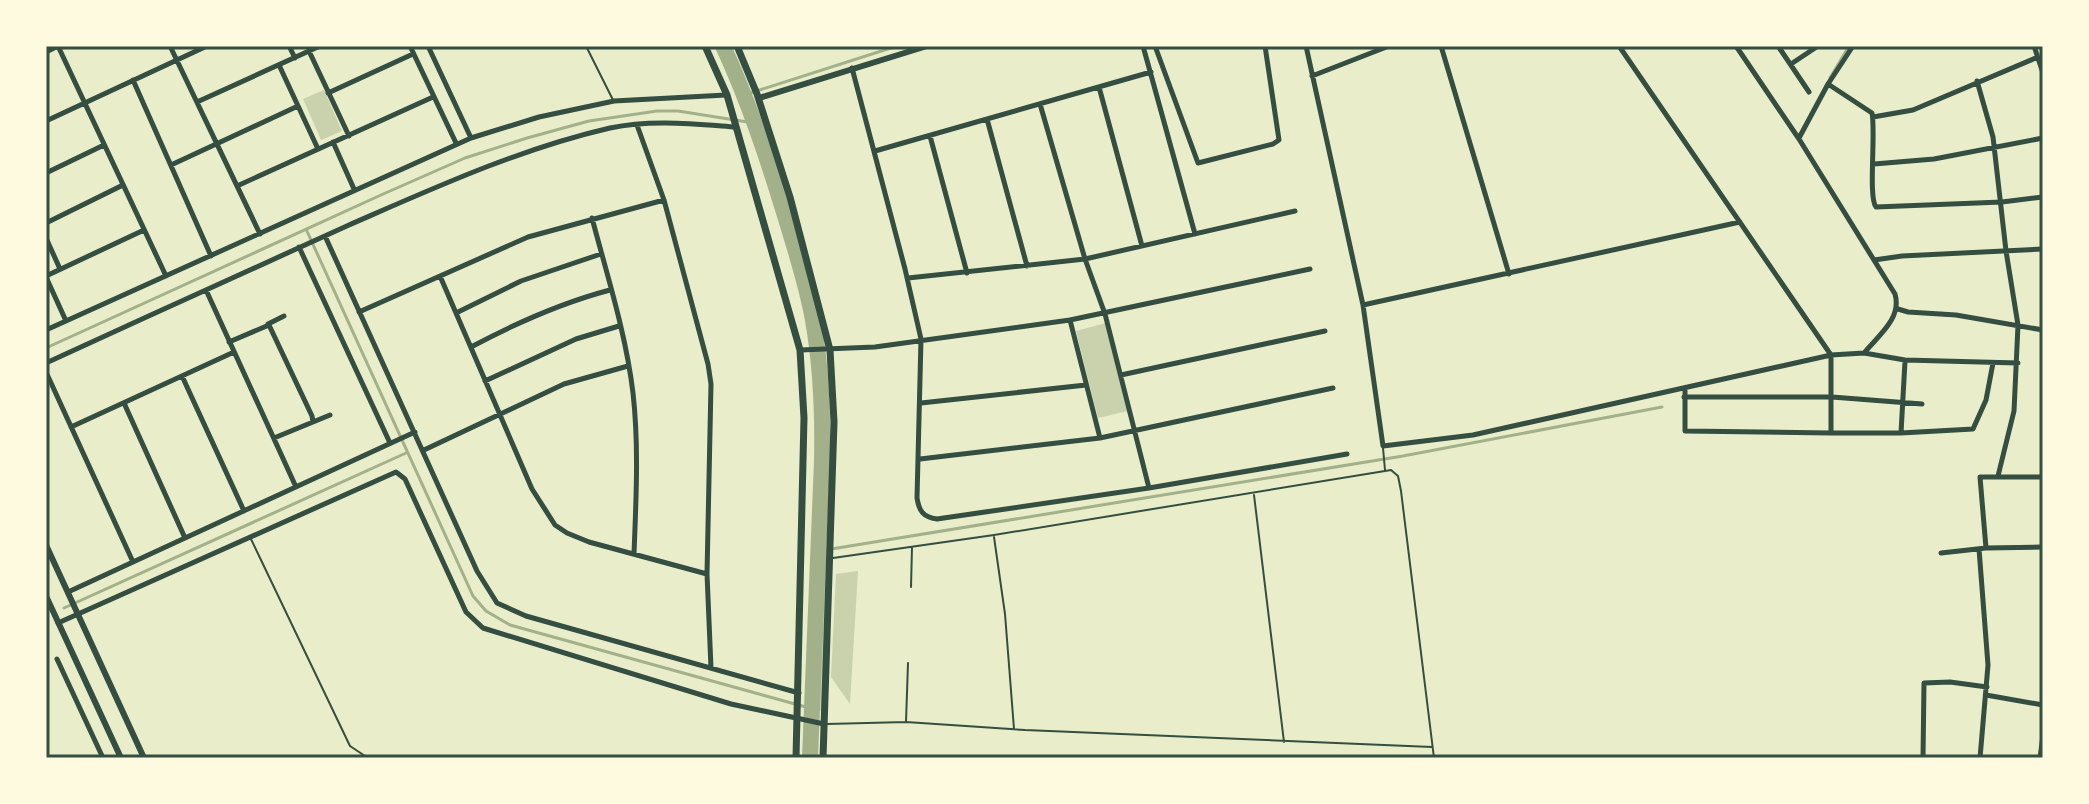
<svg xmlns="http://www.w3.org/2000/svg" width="2089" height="804" viewBox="0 0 2089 804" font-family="Literata,serif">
<rect width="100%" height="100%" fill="#e9edc9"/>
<path fill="#cad2ad" d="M 324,90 L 342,131 L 321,140 L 303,99 Z
M 1106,323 L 1128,411 L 1098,418 L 1076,331 Z
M 820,552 L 828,552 L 824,711 L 813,710 Z
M 858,571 L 850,704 L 831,677 L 836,574 Z"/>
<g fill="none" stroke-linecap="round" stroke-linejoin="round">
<path stroke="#a3b18a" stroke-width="3" d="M 1830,78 L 1849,46
M 744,95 L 897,46
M 306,229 L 473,596 L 486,611 L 510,625 L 813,709
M 46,348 L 381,195 L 465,158 L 527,138 L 589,121 L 657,111 L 678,111 L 754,123
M 819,551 L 1403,456 L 1662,407
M 64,608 L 406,453"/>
<path stroke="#a3b18a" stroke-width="16" d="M 723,46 C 749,102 768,160 786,219 C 796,252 807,286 813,320 C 821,366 823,414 822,461 L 810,758"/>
<path stroke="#344e41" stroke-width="2" d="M 586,46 L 613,100
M 1383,448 L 1385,470
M 1254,495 L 1284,742
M 250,537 L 350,746 L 368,758
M 994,537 L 1005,614 L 1014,729
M 833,558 L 994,535 L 1391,470 L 1398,476 L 1401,491 L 1434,758
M 911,587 L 912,547
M 906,722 L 908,663
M 827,724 L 906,722 L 1025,730 L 1432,747"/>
<path stroke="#344e41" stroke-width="5" d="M 170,46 L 260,234
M 289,46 L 295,58
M 410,46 L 456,143
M 428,46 L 471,138
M 1143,46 L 1195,234
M 1155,46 L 1198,163 L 1273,144 L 1279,140 L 1265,46
M 1306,46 L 1363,305 L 1383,446 L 1473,435 L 1831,355 L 1864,353 L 1905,360 L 2018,363
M 1441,46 L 1509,274
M 1619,46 L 1831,355 L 1831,433 L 1901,433 L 1905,361
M 1736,46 L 1799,139 L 1895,294 C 1902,318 1879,335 1864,353
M 1778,46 L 1809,92
M 2034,46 L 2043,73
M 309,51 L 349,136
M 46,52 L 58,46 L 166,276
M 1791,64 L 1818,46
M 279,65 L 318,149
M 852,68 L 905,269 L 921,339 L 917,498 C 919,511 923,517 937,519 L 1149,488 L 1347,454
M 1312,76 L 1389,46
M 133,80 L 211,256
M 1977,81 L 1993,137 L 2006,251 L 2018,325 L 2014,411 L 1998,476
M 1828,84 L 1872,113 C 1876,133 1868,197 1876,207 L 2002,202 L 2043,197
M 1099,87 L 1142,246
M 328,93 L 413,54
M 197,102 L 320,46
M 1040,104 L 1085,259 L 1105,314 L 1149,488
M 1873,117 L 1913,110 L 2038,57
M 987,119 L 1027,266
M 46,121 L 207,46
M 637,125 L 664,200 L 708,364 L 711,384 L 707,574 L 711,668
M 930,136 L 967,273
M 1799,138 L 1828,84 L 1853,46
M 333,142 L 354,189
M 875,151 L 1151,72
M 1874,164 L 1934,159 L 2043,138
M 171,165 L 298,106
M 46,173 L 104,145
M 237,186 L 433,97
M 592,218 C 607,275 626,334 633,393 C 639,446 636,501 634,554
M 46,223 L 123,185
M 325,236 L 477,571 L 497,603 L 526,616 L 799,693
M 46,238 L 60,269
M 299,247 L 390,443
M 1874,260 L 1902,256 L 2043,249
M 46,276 L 144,230
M 440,276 L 532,489 L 555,525 L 567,533 L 589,542 L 707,574
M 46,277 L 66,321
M 908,278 L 1085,259 L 1295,211
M 206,290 L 296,487
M 1363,305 L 1740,222
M 1898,309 L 1908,312 L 1956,315 L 2043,330
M 359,312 L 528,237 L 664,200
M 456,313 L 521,281 L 601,254
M 1070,320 L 1100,438
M 268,324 L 284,316
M 46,330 L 471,138 L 539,117 L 614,101 L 726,95
M 229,342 L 269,325 L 312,416 L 313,422 L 274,438
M 471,347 C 516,323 561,303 610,290
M 800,350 L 875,347 L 1070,320 L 1310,269
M 46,363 C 147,317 248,270 349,225 C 434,188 519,149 610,128 C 651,119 695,124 736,127
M 46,372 L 133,562
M 1121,375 L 1325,331
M 182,376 L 244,511
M 485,381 L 576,339 L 619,326
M 1685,388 L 1685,431 L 1831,433
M 1684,397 L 1832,397 L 1922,404
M 124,403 L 185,538
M 921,403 L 1086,385
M 313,422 L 330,415
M 71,427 L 234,352
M 1901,433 L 1973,429 L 1986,400 L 1993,363
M 424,450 L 564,384 L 628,366
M 920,459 L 1100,438 L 1333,388
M 1986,548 L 1980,477 L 2043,477
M 1979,549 L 1988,665 L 1980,758
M 1941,553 L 1986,548 L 2043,547
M 68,592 L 415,432
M 58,623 L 396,472 L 405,479 L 466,612 L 483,628 L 731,704 L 824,724
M 57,659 L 103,758
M 1986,695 L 2043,705
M 1923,758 L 1924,683 L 1950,682 L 1987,687
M 2040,758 L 2043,735"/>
<path stroke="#344e41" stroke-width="6" d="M 759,98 L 927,46
M 46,545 L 144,758
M 46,596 L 121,758"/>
<path stroke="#344e41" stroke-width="7" d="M 705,46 L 727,95 L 800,350 L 804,418 L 796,758
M 737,46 L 757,94 L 790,197 L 830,350 L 834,422 L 823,758"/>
</g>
<rect width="2089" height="804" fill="none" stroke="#fefae0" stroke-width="96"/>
<rect x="48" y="48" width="1993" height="708" fill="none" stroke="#344e41" stroke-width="3"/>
</svg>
